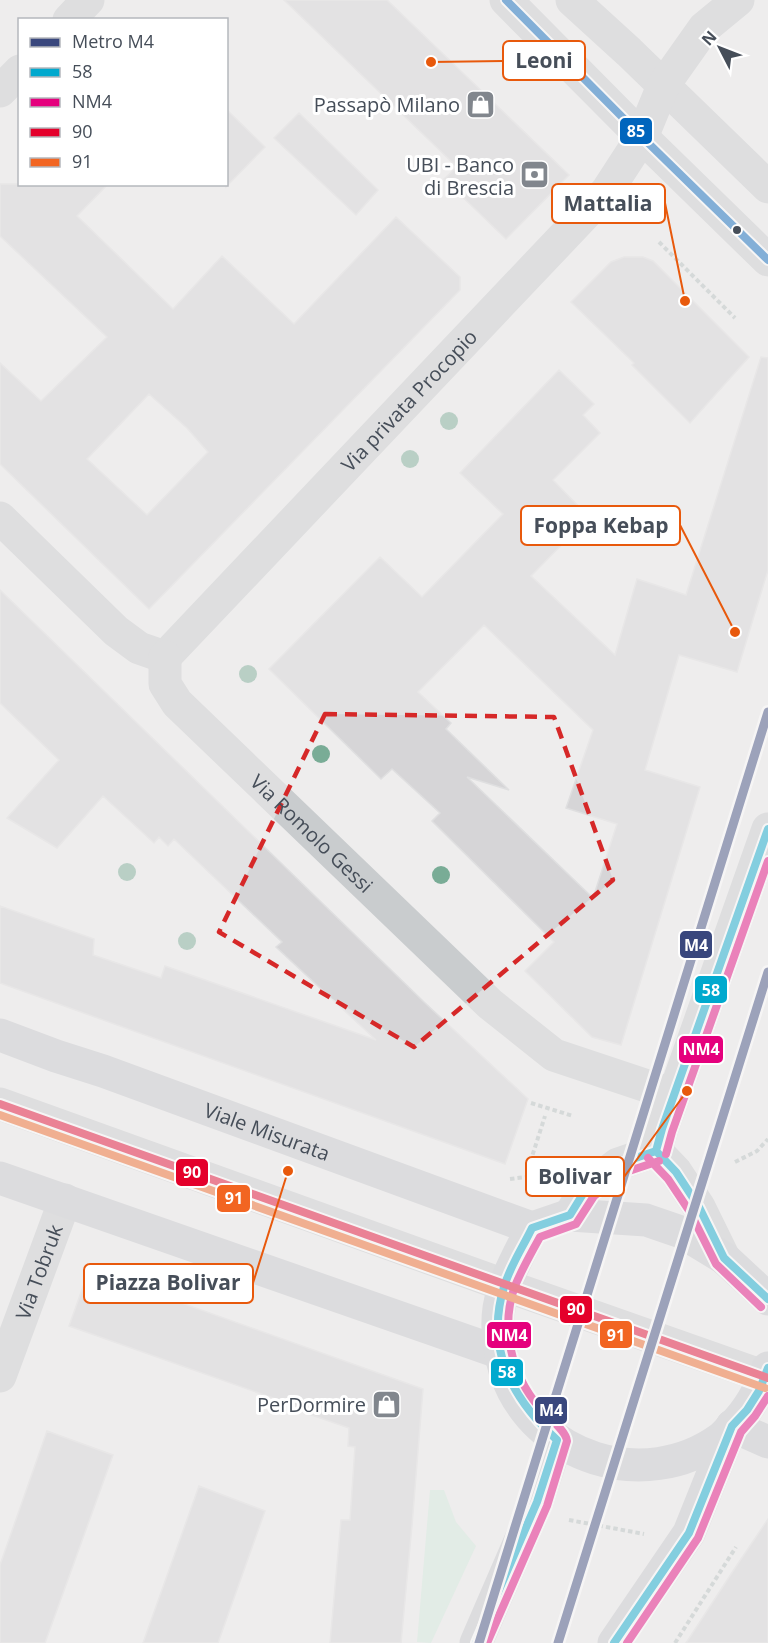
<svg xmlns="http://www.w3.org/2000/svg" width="768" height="1643" viewBox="0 0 768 1643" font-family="'Open Sans',sans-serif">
<rect width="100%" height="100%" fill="#eeeded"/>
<path fill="#d2ecde" d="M 430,1490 L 444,1490 L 456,1522 L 476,1546 L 431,1643 L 417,1642 Z"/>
<path fill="#d6d5d7" stroke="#dfdfe0" stroke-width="1.5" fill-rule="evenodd" d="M 284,0 L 387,0 L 569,175 L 506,239 L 444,179 L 457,167 Z
M 226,109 L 265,147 L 226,187 Z
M 299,113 L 378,190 L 356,215 L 274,138 Z
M 0,184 L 108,184 L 77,216 L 173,309 L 222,256 L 294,324 L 396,217 L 460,277 L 460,290 L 149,609 L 0,464 L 0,363 L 41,401 L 107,337 L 0,236 ZM 149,394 L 187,428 L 208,452 L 147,515 L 87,459 Z
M 624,257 L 643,257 L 653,261 L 749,357 L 690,423 L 632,365 L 634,363 L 571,302 L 611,262 Z
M 761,357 L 768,358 L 768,570 L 737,672 L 679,655 L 645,770 L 700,787 L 621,1045 L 592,1037 L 525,971 L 554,942 L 432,821 L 440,813 L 392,769 L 381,779 L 269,669 L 380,557 L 422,597 L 503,514 L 460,473 L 559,370 L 594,404 L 583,415 L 600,433 L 553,480 L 589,517 L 531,576 L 615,655 L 637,579 L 686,595 ZM 484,625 L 593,730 L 566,808 L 617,824 L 593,898 L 467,777 L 509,790 L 446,729 L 451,723 L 418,692 Z
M 0,590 L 424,1002 L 528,1099 L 505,1164 L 0,983 L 0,906 L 94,939 L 93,955 L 161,978 L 165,966 L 376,1040 L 276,947 L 282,942 L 174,839 L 168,846 L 159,837 L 154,843 L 103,796 L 57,848 L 7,818 L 59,760 L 0,703 Z
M 89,1270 L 423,1389 L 412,1525 L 401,1643 L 330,1643 L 341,1520 L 350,1520 L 355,1447 L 348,1446 L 349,1428 L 303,1412 L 304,1409 L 69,1326 Z
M 47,1431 L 113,1455 L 45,1643 L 0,1643 L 0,1565 Z
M 199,1486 L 265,1511 L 218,1643 L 143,1643 Z
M 768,1519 L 768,1643 L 686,1643 L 735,1568 Z"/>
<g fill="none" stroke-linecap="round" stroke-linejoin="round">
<path stroke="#b7c2c0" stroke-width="4" stroke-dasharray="4.5 3" stroke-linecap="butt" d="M 659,242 L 735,318
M 531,1103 L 573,1116
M 714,1160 L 716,1145 L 768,981
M 735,1162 L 757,1151 L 768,1139
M 528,1169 L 545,1116
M 510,1179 L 550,1174
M 569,1520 L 644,1534
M 675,1643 L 736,1547"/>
<g stroke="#c9ccce" stroke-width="33">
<path d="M 506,0 L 642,137 L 768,260"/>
<path d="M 572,0 L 629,52 L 768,187"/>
<path d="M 69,20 L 88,0"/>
<path d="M 0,91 L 20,71"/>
<path d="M 0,518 L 116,631 L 139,648 L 165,657"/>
<path id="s1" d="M 165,657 L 607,191 L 642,137 L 663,86 L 704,28 L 738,0"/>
<path id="s2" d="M 165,657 L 165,684 L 177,703 L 490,1004 L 554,1055 L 674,1095"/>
<path d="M 0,1104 L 504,1285 L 768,1378"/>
<path d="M 656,1151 L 662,1129 L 768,829"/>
<path d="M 656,1151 L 676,1172 L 699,1207 L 724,1258"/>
<path d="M 570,1215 L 586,1189 L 618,1164 L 656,1151"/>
<path id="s3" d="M 0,1376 L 65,1200"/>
</g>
<g stroke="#c5c8cc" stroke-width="33">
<path id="s4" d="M 0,1035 L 56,1056 L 103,1071 L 532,1228"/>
<path d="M 0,1178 L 501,1353"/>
<path d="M 768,1299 L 724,1258 L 681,1232 L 646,1220 L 570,1215 L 532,1228 C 520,1253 504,1279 499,1308 C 496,1329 499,1350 505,1371 C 534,1459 645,1493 720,1439 C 725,1435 729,1430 733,1426 C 750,1409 760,1390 768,1368"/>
<path d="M 732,1426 L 768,1442"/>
<path d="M 476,1643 L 537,1502 L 557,1440"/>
<path d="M 614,1643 L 689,1533 L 732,1426"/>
</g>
<defs>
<path id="bus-1" d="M 656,1151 L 662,1129 L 768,829
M 656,1151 L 676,1172 L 699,1207 L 724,1258 L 768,1299
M 476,1643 L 537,1502 L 557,1440 C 512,1399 485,1348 504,1287 C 510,1266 523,1247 532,1228 L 570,1215 L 586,1189 L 618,1164 L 656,1151
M 614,1643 L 689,1533 L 732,1426 L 747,1410 L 759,1391 L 768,1368"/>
<path id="bus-2" d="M 666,1154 L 672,1132 L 768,861
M 648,1158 L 668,1179 L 690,1212 L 716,1264 L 761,1307
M 487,1643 L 547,1506 L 567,1441 C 566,1430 546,1416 539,1407 C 511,1374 500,1327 515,1286 C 522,1269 531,1253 540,1237 L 576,1224 L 594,1196 L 623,1173 L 659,1161
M 627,1643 L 698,1538 L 741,1432 L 755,1416 L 768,1396"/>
<path id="bus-3" d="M 0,1104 L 768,1378"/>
<path id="bus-4" d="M 0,1115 L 765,1388"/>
<path id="bus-5" d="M 506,0 L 642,137 L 768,260"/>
</defs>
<use href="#bus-1" stroke="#fff" stroke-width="12"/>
<use href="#bus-2" stroke="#fff" stroke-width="12"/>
<use href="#bus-3" stroke="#fff" stroke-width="12"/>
<use href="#bus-4" stroke="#fff" stroke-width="12"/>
<use href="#bus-5" stroke="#fff" stroke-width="12"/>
<use href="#bus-1" stroke="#00a9ce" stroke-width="8"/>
<use href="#bus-2" stroke="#e5007d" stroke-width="8"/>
<use href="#bus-3" stroke="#e4002b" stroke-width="8"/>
<use href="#bus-4" stroke="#f26522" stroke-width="8"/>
<use href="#bus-5" stroke="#0065bd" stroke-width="8"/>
<defs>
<path id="metro-1" d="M 479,1643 L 768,712
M 558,1643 L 768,972"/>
</defs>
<use href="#metro-1" stroke="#fff" stroke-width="14"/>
<use href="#metro-1" stroke="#39477d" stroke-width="9"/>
</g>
<g fill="#79ac96">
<circle cx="449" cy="421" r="9"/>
<circle cx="410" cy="459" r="9"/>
<circle cx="248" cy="674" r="9"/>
<circle cx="321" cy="754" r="9"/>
<circle cx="127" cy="872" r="9"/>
<circle cx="441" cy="875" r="9"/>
<circle cx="187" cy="941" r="9"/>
</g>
<path d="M0 0H768V1643H0ZM 325,714 L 554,717 L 613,880 L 414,1047 L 219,932 Z" fill="#eeeded" fill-opacity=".55" fill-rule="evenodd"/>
<path fill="none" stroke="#d62828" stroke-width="4.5" stroke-dasharray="12 8" stroke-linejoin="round" d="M 325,714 L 554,717 L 613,880 L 414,1047 L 219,932 Z"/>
<defs>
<symbol id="shop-square" viewBox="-11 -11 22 22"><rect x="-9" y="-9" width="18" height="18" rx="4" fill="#81868d" stroke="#fff"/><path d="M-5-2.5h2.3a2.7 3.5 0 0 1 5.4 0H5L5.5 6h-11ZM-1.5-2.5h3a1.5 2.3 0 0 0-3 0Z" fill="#fff"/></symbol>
<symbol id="bank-square" viewBox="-11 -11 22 22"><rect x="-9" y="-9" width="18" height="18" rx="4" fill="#81868d" stroke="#fff"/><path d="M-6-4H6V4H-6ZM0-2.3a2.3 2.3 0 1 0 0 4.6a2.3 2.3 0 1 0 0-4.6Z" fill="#fff"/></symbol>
</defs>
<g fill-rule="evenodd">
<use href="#shop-square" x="464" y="88" width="33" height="33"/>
<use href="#bank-square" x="518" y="158" width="33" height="33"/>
<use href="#shop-square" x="370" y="1388" width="33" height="33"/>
</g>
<circle fill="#464e59" stroke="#fff" stroke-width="2" cx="737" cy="230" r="5"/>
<g text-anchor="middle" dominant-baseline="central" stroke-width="6" stroke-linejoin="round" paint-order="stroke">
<g font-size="20" fill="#464e59" stroke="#fff" text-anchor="end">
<text x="460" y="104">Passapò Milano</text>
<text x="514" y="164">UBI - Banco<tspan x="514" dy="23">di Brescia</tspan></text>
<text x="366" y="1404">PerDormire</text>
</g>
<g font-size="20" fill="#464e59" stroke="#fff">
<text stroke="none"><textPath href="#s1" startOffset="354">Via privata Procopio</textPath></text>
<text stroke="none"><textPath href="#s2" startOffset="237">Via Romolo Gessi</textPath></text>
<text stroke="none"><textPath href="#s4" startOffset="284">Viale Misurata</textPath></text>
<text stroke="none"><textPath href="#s3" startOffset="111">Via Tobruk</textPath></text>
</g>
</g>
<path fill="none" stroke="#e8590c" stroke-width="2" d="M431 62L503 61M685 301L665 203M735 632L680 525M687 1091L624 1177M288 1171L253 1283"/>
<g fill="#e8590c" stroke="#fff" stroke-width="2">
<circle cx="431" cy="62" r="6"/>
<circle cx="685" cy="301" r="6"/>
<circle cx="735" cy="632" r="6"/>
<circle cx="687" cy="1091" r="6"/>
<circle cx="288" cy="1171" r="6"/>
</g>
<g fill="#fff" stroke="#e8590c" stroke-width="2">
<rect x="503" y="41" width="82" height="39" rx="6"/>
<rect x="552" y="184" width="113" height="39" rx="6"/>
<rect x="521" y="506" width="159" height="39" rx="6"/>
<rect x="526" y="1157" width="98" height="39" rx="6"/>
<rect x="84" y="1264" width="169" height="39" rx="6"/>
</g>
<g font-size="21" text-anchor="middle" font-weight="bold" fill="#464e59">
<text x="544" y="68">Leoni</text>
<text x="608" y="211">Mattalia</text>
<text x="601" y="533">Foppa Kebap</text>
<text x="575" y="1184">Bolivar</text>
<text x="168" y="1290">Piazza Bolivar</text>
</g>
<g stroke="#fff" stroke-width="2">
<rect x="619" y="117" width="34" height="28" rx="6" fill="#0065bd"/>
<rect x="679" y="930" width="34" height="29" rx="6" fill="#39477d"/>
<rect x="694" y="975" width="34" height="29" rx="6" fill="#00a9ce"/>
<rect x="678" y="1035" width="46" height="29" rx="6" fill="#e5007d"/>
<rect x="175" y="1158" width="34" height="29" rx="6" fill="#e4002b"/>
<rect x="216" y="1184" width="35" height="29" rx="6" fill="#f26522"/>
<rect x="559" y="1295" width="34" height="29" rx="6" fill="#e4002b"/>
<rect x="599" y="1320" width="34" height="29" rx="6" fill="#f26522"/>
<rect x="486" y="1321" width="46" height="28" rx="6" fill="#e5007d"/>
<rect x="490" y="1358" width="34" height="29" rx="6" fill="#00a9ce"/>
<rect x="534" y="1396" width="34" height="29" rx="6" fill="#39477d"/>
</g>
<g font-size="16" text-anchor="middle" font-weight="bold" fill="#fff">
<text x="636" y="137">85</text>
<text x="696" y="951">M4</text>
<text x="711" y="996">58</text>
<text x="701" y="1055">NM4</text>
<text x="192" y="1178">90</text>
<text x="234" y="1204">91</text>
<text x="576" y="1315">90</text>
<text x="616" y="1341">91</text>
<text x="509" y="1341">NM4</text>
<text x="507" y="1378">58</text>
<text x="551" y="1416">M4</text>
</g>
<rect x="18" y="18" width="210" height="168" fill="#ffffff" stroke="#b5b8bd" stroke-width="1.5"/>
<rect x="30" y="38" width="30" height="9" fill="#39477d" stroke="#b5b8bd" stroke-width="1.5"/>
<text x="72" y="48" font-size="18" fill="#464e59">Metro M4</text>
<rect x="30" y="68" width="30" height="9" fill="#00a9ce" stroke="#b5b8bd" stroke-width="1.5"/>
<text x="72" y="78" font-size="18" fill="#464e59">58</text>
<rect x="30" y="98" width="30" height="9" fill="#e5007d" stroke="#b5b8bd" stroke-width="1.5"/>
<text x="72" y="108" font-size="18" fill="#464e59">NM4</text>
<rect x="30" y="128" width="30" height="9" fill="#e4002b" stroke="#b5b8bd" stroke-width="1.5"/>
<text x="72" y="138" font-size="18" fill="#464e59">90</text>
<rect x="30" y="158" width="30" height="9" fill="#f26522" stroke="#b5b8bd" stroke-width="1.5"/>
<text x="72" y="168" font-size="18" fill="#464e59">91</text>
<g transform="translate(720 48) rotate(312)" stroke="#ffffff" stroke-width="4.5" paint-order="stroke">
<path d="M0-4.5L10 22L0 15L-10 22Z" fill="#464e59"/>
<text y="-9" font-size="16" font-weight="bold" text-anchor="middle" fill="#464e59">N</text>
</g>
</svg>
